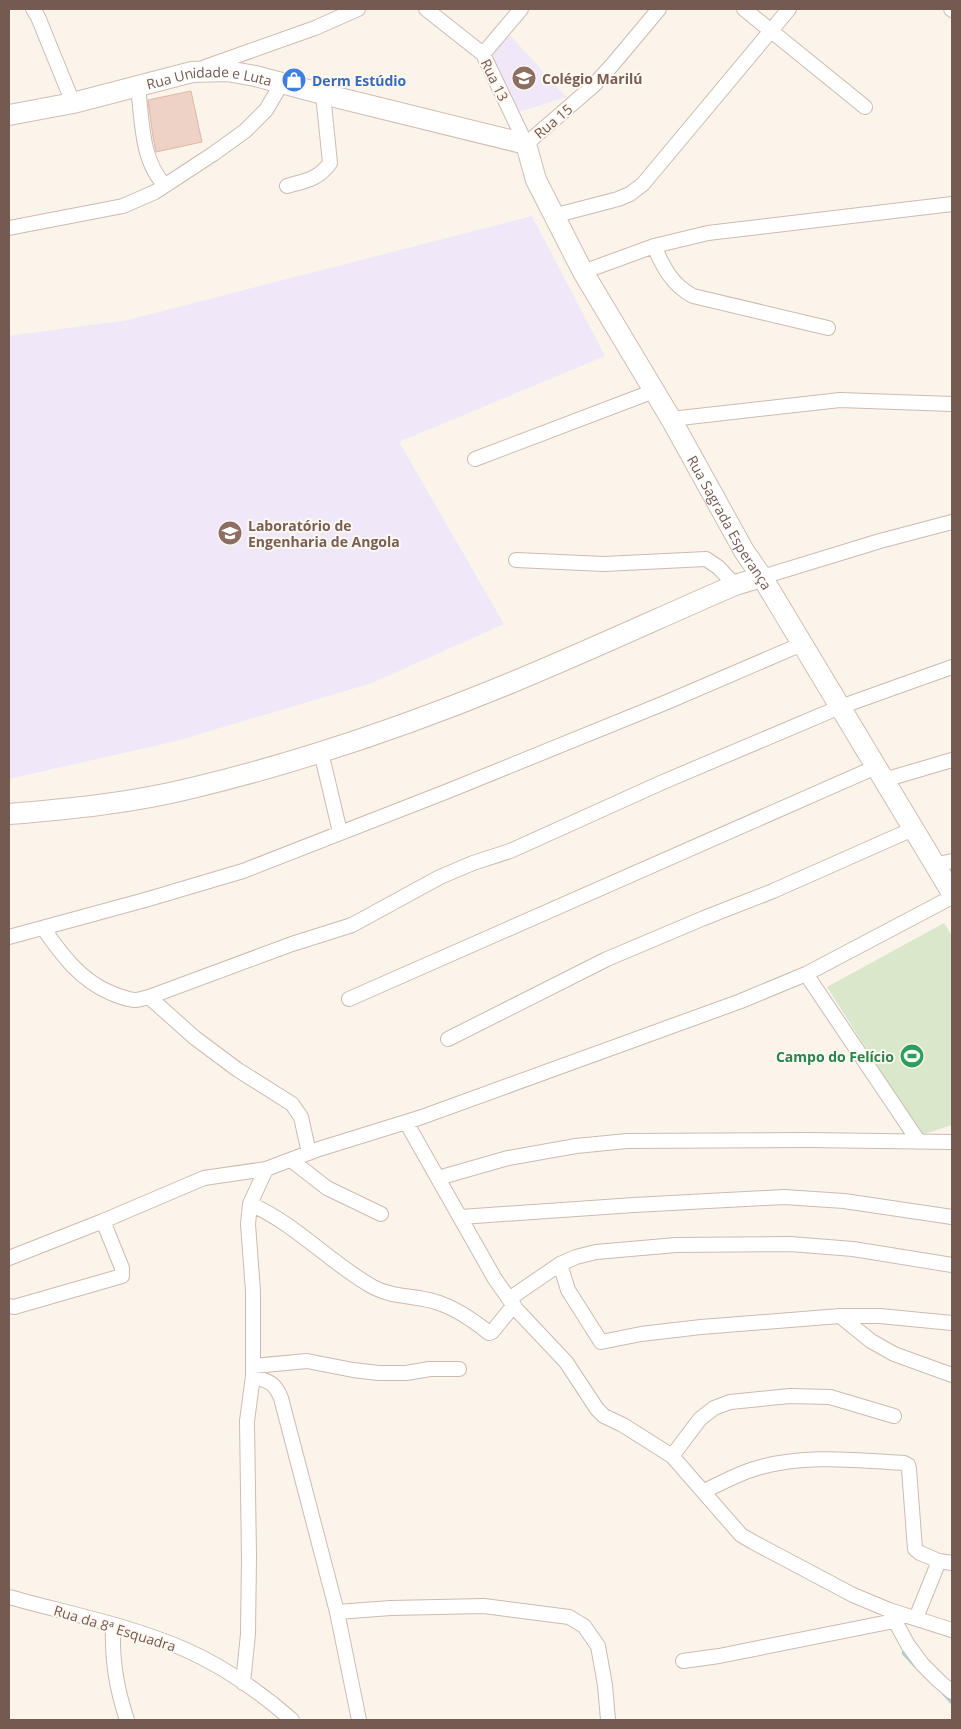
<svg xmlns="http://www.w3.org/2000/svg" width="961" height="1729" viewBox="0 0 961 1729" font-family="'Open Sans',sans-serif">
<rect width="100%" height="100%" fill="#fbf4eb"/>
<path fill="#f0e7f8" d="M 509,34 L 566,97 L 516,113 L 490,59 Z
M 532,216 L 605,356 L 399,442 L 504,624 L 372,683 L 176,741 L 9,779 L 9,336 L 128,320 Z"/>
<path fill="#d9e8ca" d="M 944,923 L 952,936 L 952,1125 L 921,1135 L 827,987 Z"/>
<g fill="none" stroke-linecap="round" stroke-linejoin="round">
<path stroke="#a8d1d4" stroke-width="4.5" d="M 904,1653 L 915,1665
M 944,1693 L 952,1702"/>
</g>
<path fill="#eed2c5" stroke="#dfb8a7" d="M 191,91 L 202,142 L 156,152 L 153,137 L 148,100 Z"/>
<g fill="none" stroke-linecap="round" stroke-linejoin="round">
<defs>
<path id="street" d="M 33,9 L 38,17 L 73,103
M 426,9 L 483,54 L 526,144 L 593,86 L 613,64 L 659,9
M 744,9 L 865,107
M 951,9 L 952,10
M 483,54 L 521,9
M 205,67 L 315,28 L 358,9
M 138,87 C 142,118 141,162 165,185
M 287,186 C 305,181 319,179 330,163 L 323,94
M 553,216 L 618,199 L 630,194 L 643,184 L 789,9
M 9,228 L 123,206 L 155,192 L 213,154 L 245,131 L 266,110 L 282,83
M 654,246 C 663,267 672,285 693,296 L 828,328
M 583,272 L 654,246 L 708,233 L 952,204
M 671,419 L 840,400 L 952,404
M 475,459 L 654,391
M 516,560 L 604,564 L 706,559 L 718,567 L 735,585
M 762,577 L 880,541 L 952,522
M 321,752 L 340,832
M 884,780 L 952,760
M 935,865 L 952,861
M 43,928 C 62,955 80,980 111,993 C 118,996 126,999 134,1000 C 139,1000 144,998 149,997 L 292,944 L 352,925 L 440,877 L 473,863 L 510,851 L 663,782 L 840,707 L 952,667
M 9,937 L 145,900 L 243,871 L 448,791 L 667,702 L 802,644
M 806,974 L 919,1142
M 149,997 L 195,1038 L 238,1070 L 292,1104 L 301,1117 L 309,1153
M 349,999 L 876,767
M 448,1039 L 607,959 L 704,918 L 773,891 L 913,829
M 406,1122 L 495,1279 L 516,1309 L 566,1362 L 597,1409 L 604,1416 L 623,1425 L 672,1456 L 741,1535 L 753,1542 L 853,1595 L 889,1610 L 908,1645 L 922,1664 L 939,1681 L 952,1692
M 291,1160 L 327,1188 L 381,1214
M 438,1178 L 508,1158 L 576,1146 L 627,1141 L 808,1140 L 952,1142
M 250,1204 C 296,1224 330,1263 373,1287 C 393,1298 415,1295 436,1302 C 456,1308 473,1320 489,1333 L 492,1332 L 514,1305
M 461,1217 L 634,1205 L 784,1197 L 844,1201 L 952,1217
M 9,1258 L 103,1221 L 204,1178 L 266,1169 L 319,1149 L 419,1118 L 741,1001 L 806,974 L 952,897
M 560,1264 L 568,1290 L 601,1342 L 641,1334 L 701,1327 L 840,1316 L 880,1316 L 952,1323
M 509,1299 L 560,1264 L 576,1257 L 596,1252 L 676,1245 L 790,1244 L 853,1249 L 952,1265
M 9,1306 L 14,1307 L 122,1276 L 122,1268 L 103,1221
M 840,1316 L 871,1341 L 894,1354 L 952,1375
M 253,1366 L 307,1361 L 353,1370 L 379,1373 L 406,1373 L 430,1369 L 459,1369
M 253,1376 C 270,1382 274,1382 281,1398 L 337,1612 L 359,1720
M 672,1456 L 700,1419 L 714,1408 L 730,1402 L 790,1396 L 830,1397 L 894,1416
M 704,1491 C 720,1484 737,1474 754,1469 C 803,1454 854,1460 904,1463 L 908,1465 L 909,1469 L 915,1549 L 920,1553 L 939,1561
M 9,1597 C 67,1613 128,1625 184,1649 C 223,1666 260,1692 292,1720
M 889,1610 L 952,1630
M 337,1612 L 391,1608 L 484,1606 L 569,1617 L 584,1626 L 598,1646 L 605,1685 L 608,1720
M 916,1618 L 939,1561 L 952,1563
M 113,1625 C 112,1660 116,1687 127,1720
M 683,1661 L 719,1656 L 894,1621
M 243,1683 L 248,1634 L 249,1557 L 247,1421 L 253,1376 L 253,1291 L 248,1224 L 250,1204 L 266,1169"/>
<g id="secondary">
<path id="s1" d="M 9,115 L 73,103 L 192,72 L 227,71 L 255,76 L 323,94 L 526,144 L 536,180 L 583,272 L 671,419 L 744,551 L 762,577 L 952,893"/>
<path d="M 9,814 C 70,809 132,803 192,788 C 301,762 409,725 513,682 C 588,651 661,617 735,585 L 762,577"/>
</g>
</defs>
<use href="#street" stroke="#cdbbb1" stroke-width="16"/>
<use href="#secondary" stroke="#d1bdb2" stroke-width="22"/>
<use href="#street" stroke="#fff" stroke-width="14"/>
<use href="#secondary" stroke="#fff" stroke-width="20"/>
</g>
<defs>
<symbol id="university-disc" viewBox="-11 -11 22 22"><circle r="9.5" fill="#8d6e63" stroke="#fef8f1"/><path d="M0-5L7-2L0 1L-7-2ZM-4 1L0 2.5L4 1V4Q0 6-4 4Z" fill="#fff"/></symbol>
<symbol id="shop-disc" viewBox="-11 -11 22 22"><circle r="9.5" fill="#3f7fe0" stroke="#fef8f1"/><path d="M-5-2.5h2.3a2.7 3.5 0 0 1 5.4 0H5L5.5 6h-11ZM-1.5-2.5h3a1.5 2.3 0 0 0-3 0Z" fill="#fff"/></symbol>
<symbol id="stadium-disc" viewBox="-11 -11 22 22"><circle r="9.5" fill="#2e9e5b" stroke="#fef8f1"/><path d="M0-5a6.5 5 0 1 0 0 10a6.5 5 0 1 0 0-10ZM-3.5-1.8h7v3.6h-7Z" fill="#fff"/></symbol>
</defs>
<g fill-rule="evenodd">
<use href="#university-disc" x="510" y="64" width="28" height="28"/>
<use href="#shop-disc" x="280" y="66" width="28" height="28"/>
<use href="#university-disc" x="216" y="519" width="28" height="28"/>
<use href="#stadium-disc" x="898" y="1042" width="28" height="28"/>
</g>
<g text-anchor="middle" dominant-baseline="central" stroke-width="4" stroke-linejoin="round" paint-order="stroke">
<g font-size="14" font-weight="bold" fill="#785e54" stroke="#fef8f1" text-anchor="start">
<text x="542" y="78">Colégio Marilú</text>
<text x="248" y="525">Laboratório de<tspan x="248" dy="16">Engenharia de Angola</tspan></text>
</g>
<g font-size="14" font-weight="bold" fill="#366cbe" stroke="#fef8f1" text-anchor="start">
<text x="312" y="80">Derm Estúdio</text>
</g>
<g font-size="14" fill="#745a50" stroke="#fef8f1">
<text transform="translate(495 80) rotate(64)">Rua 13</text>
<text stroke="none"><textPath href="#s1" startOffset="205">Rua Unidade e Luta</textPath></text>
<text transform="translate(553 121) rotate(-40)">Rua 15</text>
<text stroke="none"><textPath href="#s1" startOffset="962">Rua Sagrada Esperança</textPath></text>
<text transform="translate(115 1628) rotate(17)">Rua da 8ª Esquadra</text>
</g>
<g font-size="14" font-weight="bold" fill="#27864d" stroke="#fef8f1" text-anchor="end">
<text x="894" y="1056">Campo do Felício</text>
</g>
</g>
<rect width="961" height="1729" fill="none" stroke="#745a50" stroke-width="20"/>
</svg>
